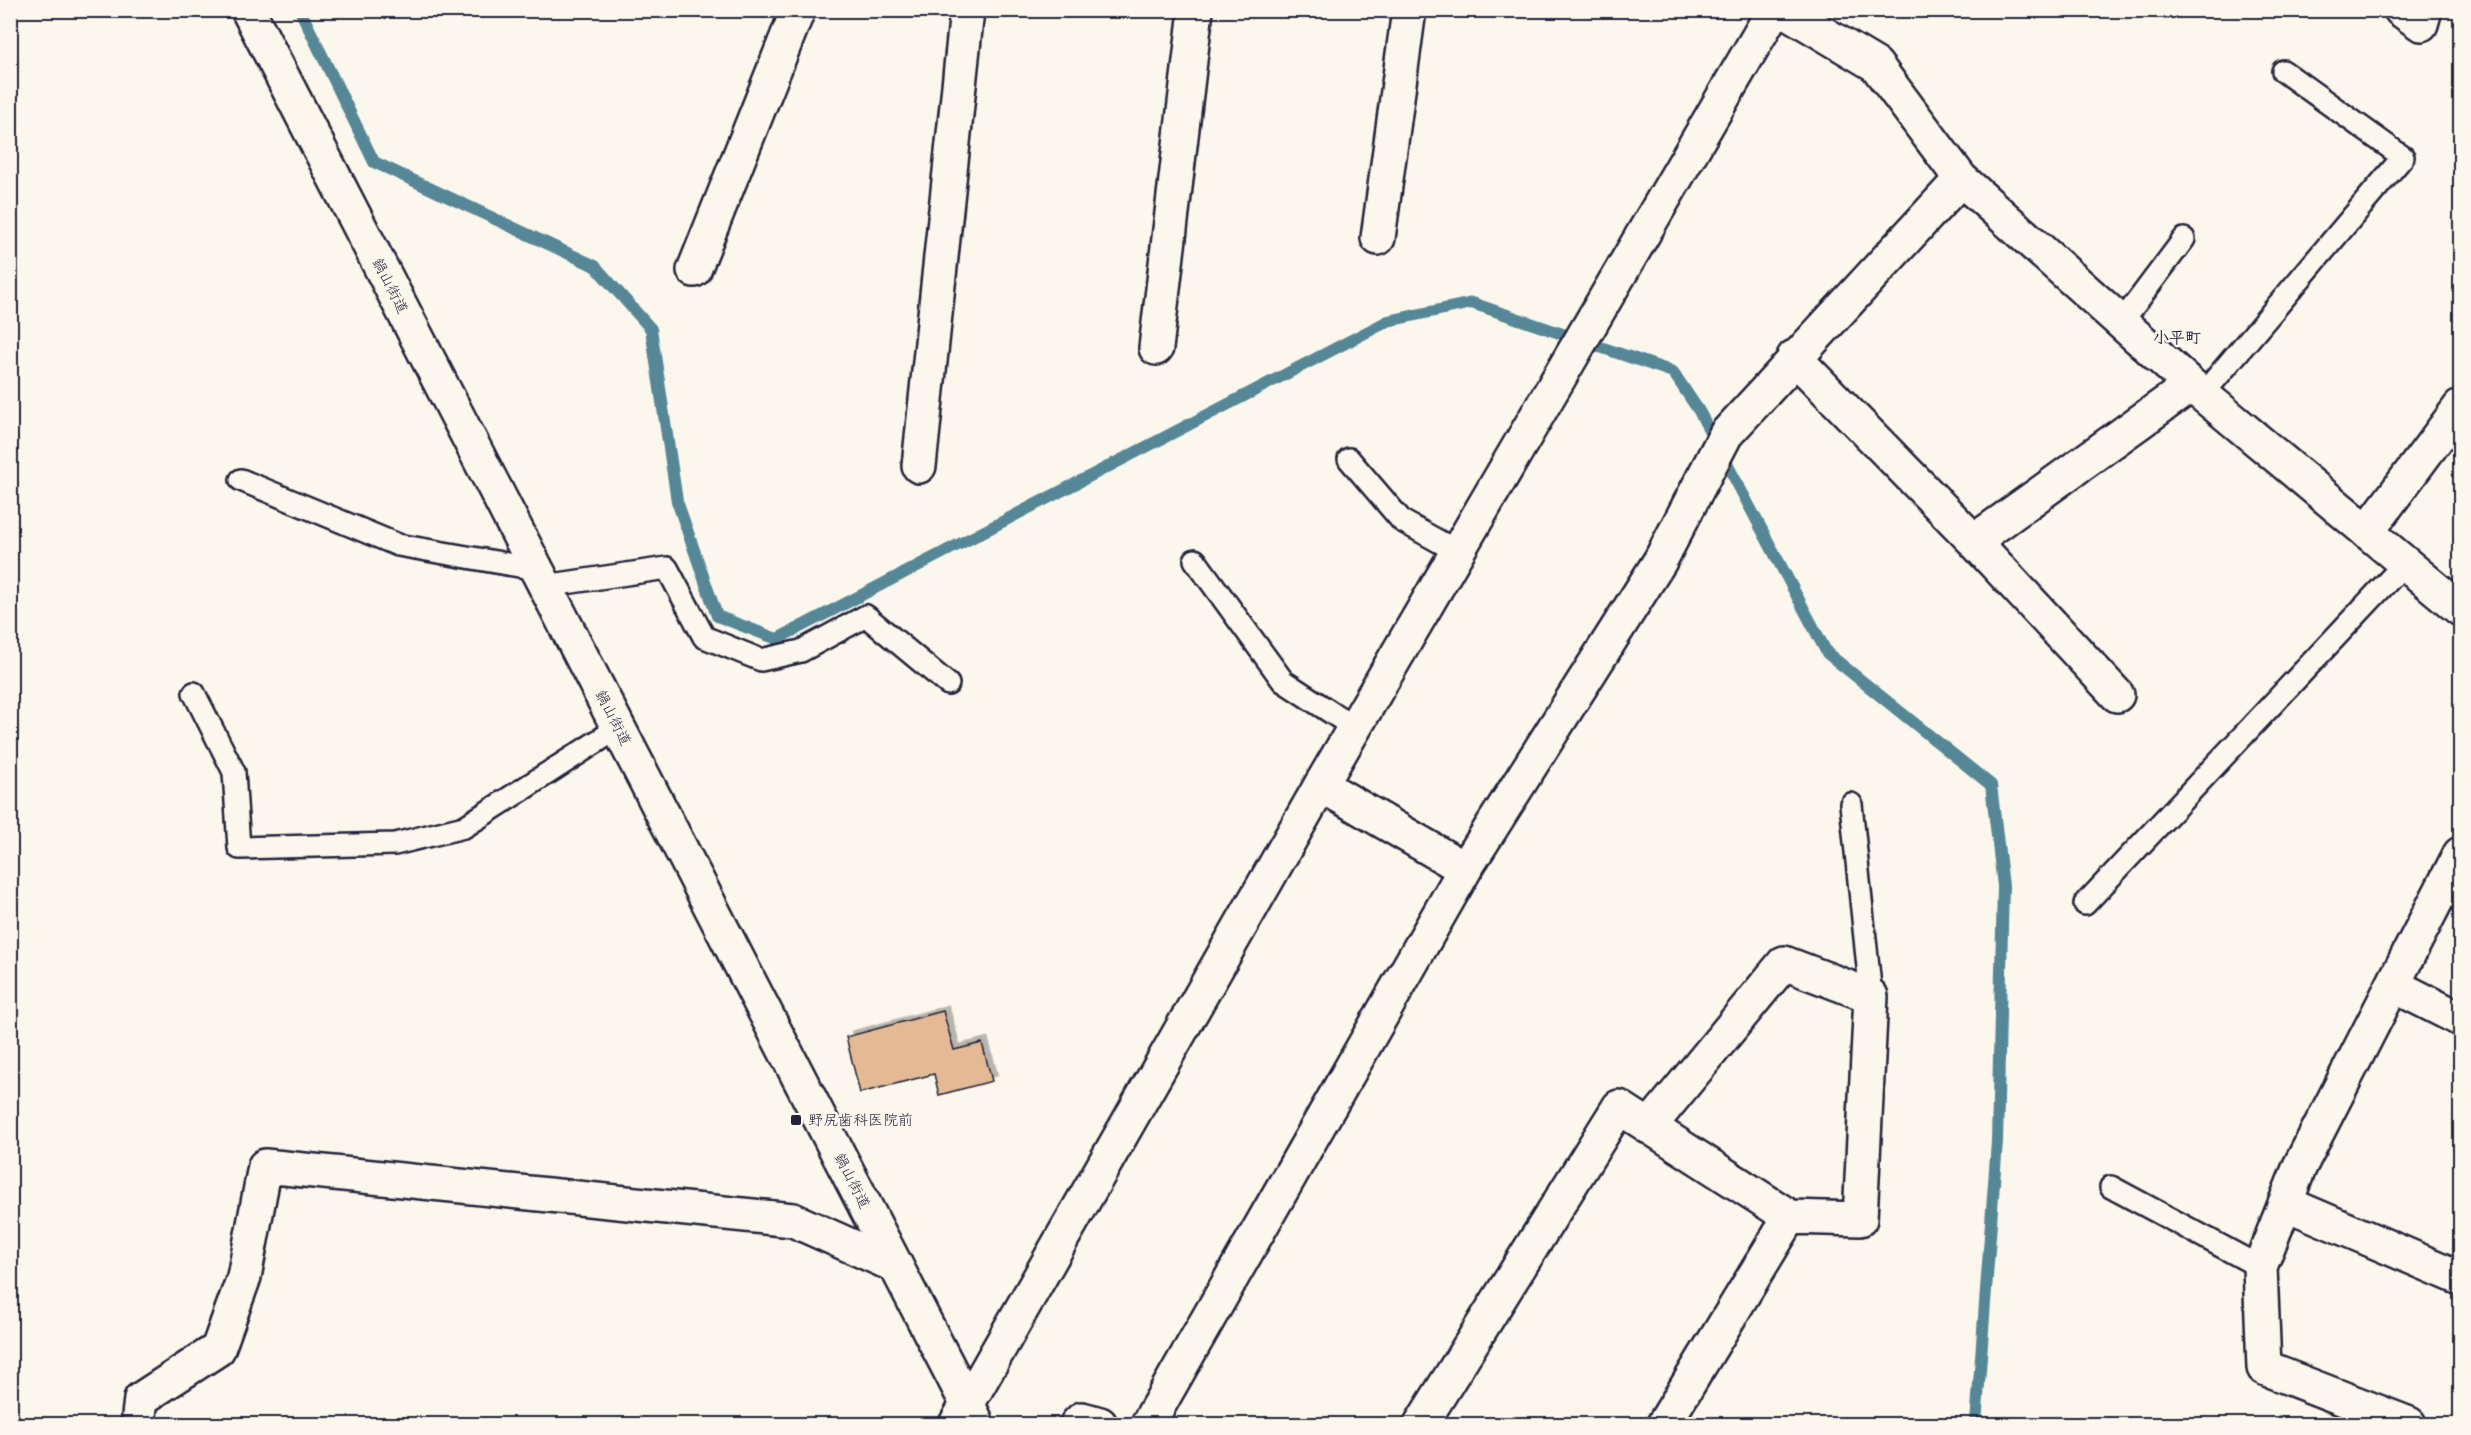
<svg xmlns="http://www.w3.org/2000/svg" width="2471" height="1435" viewBox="0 0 2471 1435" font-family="'Balsamiq Sans','Klee One',sans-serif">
<defs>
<filter id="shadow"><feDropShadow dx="5.5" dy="-5.5" stdDeviation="0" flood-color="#0004"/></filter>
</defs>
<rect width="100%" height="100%" fill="#fbf7ec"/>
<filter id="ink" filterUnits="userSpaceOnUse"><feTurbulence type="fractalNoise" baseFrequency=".0167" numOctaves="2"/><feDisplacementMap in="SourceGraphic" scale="12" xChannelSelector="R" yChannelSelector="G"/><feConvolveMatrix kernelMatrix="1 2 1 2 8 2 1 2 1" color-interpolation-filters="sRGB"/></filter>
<g filter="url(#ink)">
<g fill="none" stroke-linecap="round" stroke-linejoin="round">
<path stroke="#578797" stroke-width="12" d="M 300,10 L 374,162 L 595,266 L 651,329 L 677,501 L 717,616 L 777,639 L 1388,321 L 1472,303 L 1673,372 L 1699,411 L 1827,653 L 1991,785 L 2003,886 L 1997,1142 L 1976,1424"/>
</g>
<path fill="#e4ba94" stroke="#22223b" stroke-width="1.5" filter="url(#shadow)" d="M 943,1011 L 954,1050 L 982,1043 L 992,1081 L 939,1095 L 934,1074 L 860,1093 L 846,1037 Z"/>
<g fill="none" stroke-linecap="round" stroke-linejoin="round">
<defs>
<path id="service" d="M 2121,323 L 2184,239
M 2202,395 L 2403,157 L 2283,71
M 1349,459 L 1402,521 L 1458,552
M 241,480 L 398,545 L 536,569
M 1195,560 L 1283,681 L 1355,728
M 545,586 L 667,568 L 704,637 L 761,660 L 801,651 L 866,616 L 948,684
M 194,693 L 234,772 L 239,848 L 395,844 L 464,827 L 618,728
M 1851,804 L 1871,996
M 2085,904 L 2405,563
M 2111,1187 L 2260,1267"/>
<path id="minor" d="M 1784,10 L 1876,65 L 1961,179 L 2191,385 L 2460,609
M 2401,10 L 2421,24 L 2425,10
M 1378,238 L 1409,10
M 694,270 L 798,10
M 1156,348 L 1196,10
M 1794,357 L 1974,541 L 2191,385
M 919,466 L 967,10
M 2367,532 L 2460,407
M 1974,541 L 2117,695
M 1321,785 L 1465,869 L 1660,561 L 1726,434 L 1961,179
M 2393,985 L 2460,1019
M 1649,1127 L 1784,963 L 1871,996 L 1860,1219 L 1790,1217
M 2285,1203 L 2460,1278
M 138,1424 L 141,1399 L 218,1349 L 244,1277 L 265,1166 L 793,1220 L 896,1266
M 1077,1424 L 1082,1419 L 1100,1424
M 1148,1424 L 1465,869
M 1421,1424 L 1619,1107 L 1790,1217 L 1664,1424
M 2409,1424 L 2264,1368 L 2260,1267 L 2300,1166 L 2460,854"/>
<path id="tertiary" d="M 248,10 L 975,1419
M 956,1424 L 1321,785 L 1774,10"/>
</defs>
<use href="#service" stroke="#22223b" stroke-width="26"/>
<use href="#minor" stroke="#22223b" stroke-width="38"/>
<use href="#tertiary" stroke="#22223b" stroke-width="38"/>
<use href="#service" stroke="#fbf7ec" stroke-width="21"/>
<use href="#minor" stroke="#fbf7ec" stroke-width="33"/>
<use href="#tertiary" stroke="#fbf7ec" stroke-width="33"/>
</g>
</g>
<rect fill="#22223b" stroke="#fbf7ec" stroke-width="2" x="790" y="1114" width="12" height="12" rx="3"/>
<g text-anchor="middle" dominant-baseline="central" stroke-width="5" stroke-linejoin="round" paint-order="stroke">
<g font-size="15" fill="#22223b" stroke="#fbf7ec">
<text transform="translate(390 286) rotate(63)">鍋山街道</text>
<text transform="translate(613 718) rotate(63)">鍋山街道</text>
<text transform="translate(852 1181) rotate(63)">鍋山街道</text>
</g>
<g font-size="15" fill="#22223b" stroke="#fbf7ec" text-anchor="start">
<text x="808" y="1120">野尻歯科医院前</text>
</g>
<g font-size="16" font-weight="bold" fill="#22223b" stroke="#fbf7ec">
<text x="2177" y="338">小平町</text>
</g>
</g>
<rect width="2471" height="1435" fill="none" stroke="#fbf7ec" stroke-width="36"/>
<rect x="18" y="18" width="2435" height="1399" fill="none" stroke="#22223b" stroke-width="2" filter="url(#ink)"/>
</svg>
